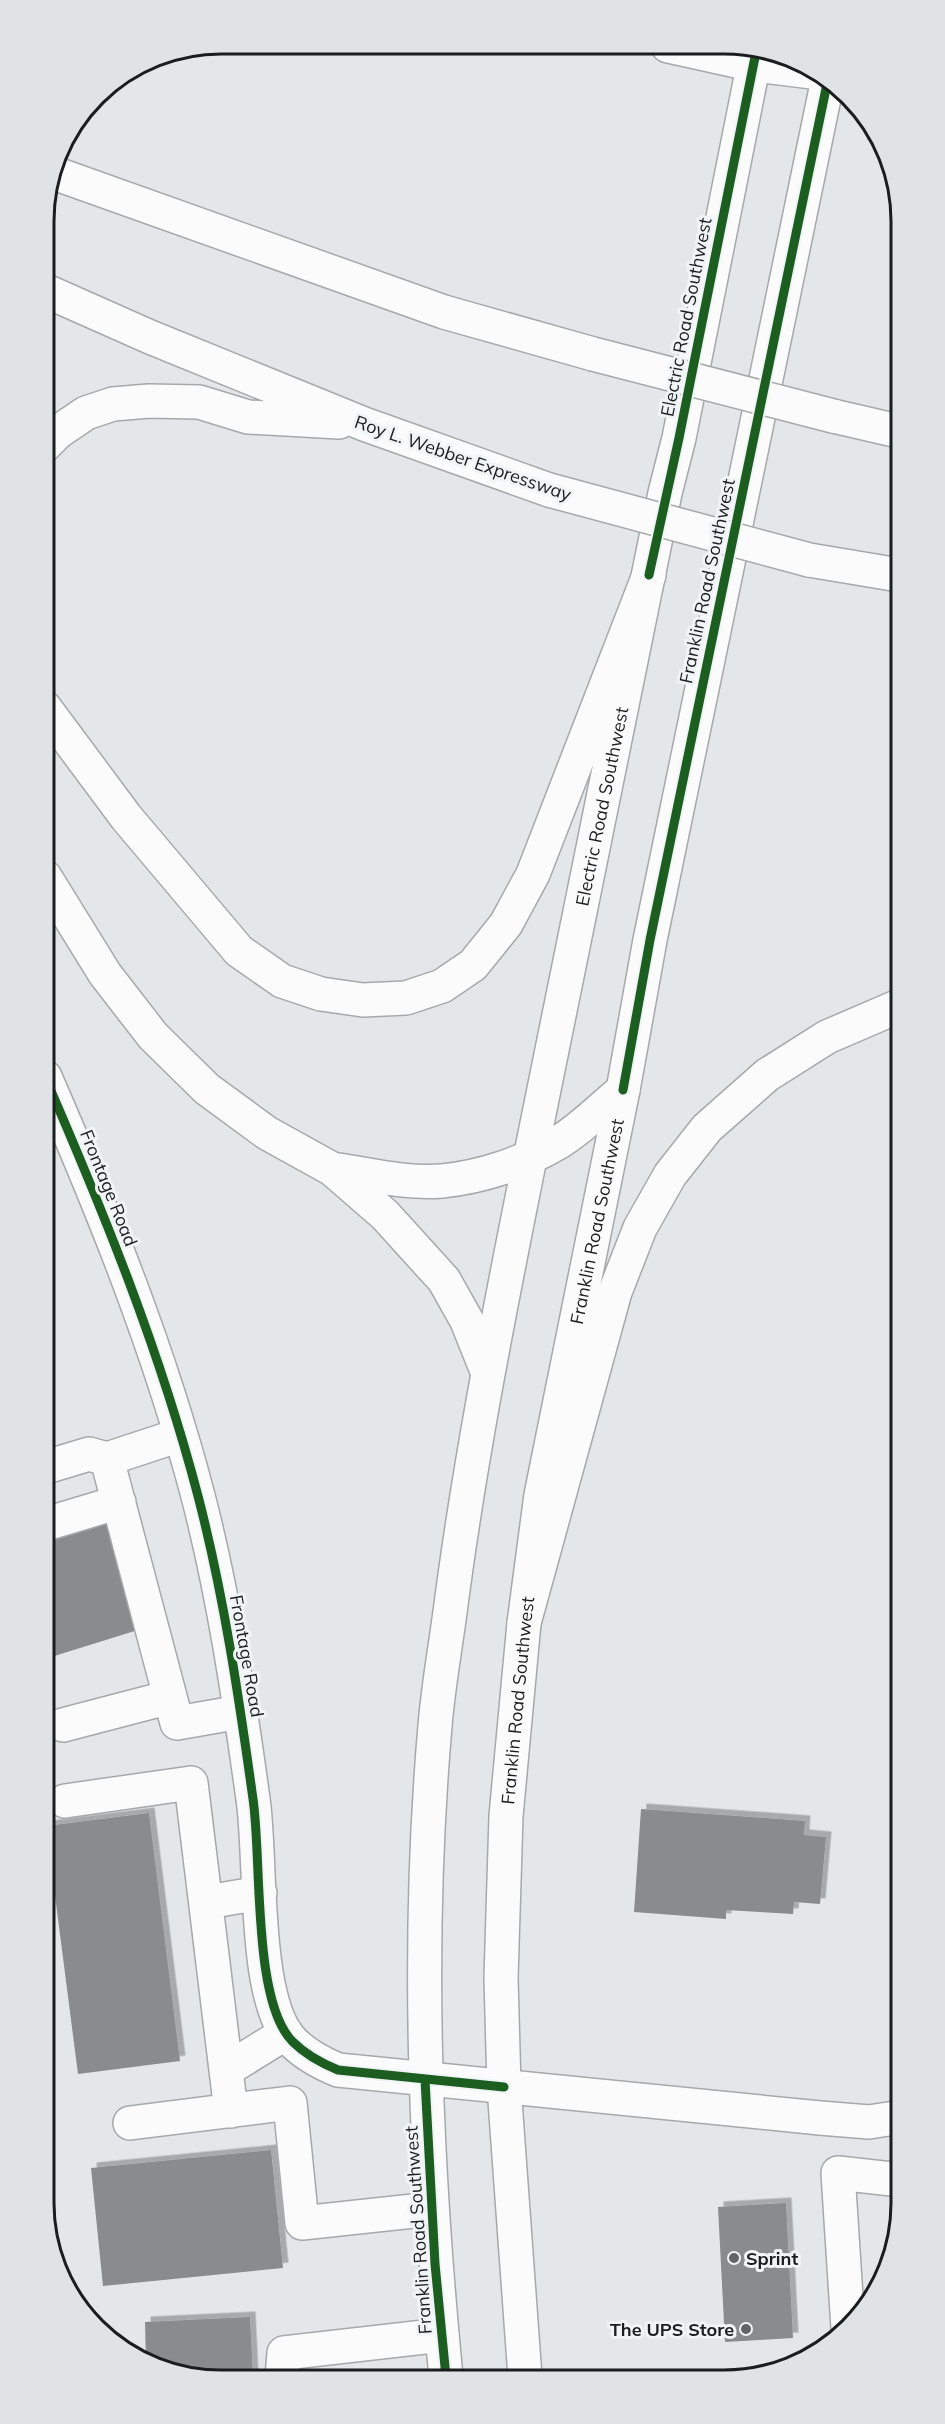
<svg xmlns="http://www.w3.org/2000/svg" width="945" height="2424" viewBox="0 0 945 2424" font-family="Mulish,sans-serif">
<defs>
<filter id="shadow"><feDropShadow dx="5.5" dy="-5.5" stdDeviation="0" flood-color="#0004"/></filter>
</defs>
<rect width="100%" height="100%" fill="#e4e7e9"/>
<path fill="#898b8c" filter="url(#shadow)" d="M 107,1518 L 141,1629 L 48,1658 L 46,1651 L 46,1536 Z
M 641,1809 L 805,1821 L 804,1835 L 826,1837 L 820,1904 L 794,1902 L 793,1914 L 726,1910 L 726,1919 L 634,1912 Z
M 149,1813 L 180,2061 L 78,2074 L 46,1826 Z
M 271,2150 L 283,2268 L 103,2286 L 91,2168 Z
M 786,2203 L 793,2338 L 725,2342 L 718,2207 Z
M 250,2317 L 253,2377 L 187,2377 L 146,2363 L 145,2322 Z"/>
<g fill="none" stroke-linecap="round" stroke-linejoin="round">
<defs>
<path id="minor" d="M 45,1077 C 105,1215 160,1351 198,1496 C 224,1596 239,1698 253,1799 C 262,1858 252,2002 293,2042 C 306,2055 321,2063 338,2070 L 820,2118 L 869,2122 L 901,2117
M 180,1435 L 107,1459 L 177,1723 L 240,1712
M 46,1467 L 89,1454 L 107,1459
M 46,1524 L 119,1502
M 63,1725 L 170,1697
M 65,1801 L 191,1783 L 231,2111
M 207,1902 L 260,1893
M 226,2070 L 286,2033
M 130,2123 L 290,2103 L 302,2223 L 432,2209
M 848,2328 L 838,2173 L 901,2180
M 282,2377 L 284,2353 L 442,2335"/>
<g id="major">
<path d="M 754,65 L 820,73"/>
<path id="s1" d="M 446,2377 C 425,2161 416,1943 435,1726 C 438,1688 445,1650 450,1612 C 469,1466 497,1323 526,1178 C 572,950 619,721 665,493 L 679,438 L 757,47"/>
<path id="s2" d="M 525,2377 L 504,2087 L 501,1978 L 506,1816 L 524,1623 L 541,1495 L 623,1090 L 650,940 L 828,79"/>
</g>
<path id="highway" d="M 668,46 L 754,65
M 54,173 L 444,312 L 593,354
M 44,290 L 150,337 L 364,424 L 549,490
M 833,416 L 898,431
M 44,446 L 58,432 L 86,413 L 113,404 L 149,401 L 199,402 L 248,417 L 339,422
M 809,560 L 899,575
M 45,708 L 126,817 L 239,951 L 282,981 L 321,994 L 363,1000 L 406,998 L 442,986 L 473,965 L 506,924 L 533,874 L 649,575
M 45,877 L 105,974 L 153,1036 L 207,1089 L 267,1133 L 332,1169 L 385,1215 L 444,1280 L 467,1321 L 487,1371
M 332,1169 C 367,1174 405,1184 442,1181 C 482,1177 524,1163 559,1142 C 582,1128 602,1107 623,1090
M 524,1623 L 615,1292 L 640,1228 L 670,1175 L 707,1128 L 767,1075 L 827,1037 L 899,1006"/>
</defs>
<use href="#minor" stroke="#a6a8aa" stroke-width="36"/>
<use href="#major" stroke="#a6a8aa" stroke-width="36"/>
<use href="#highway" stroke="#a6a8aa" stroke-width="36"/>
<use href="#minor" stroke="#fbfbfc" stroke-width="33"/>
<use href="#major" stroke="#fbfbfc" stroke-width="33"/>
<use href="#highway" stroke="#fbfbfc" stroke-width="33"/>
<defs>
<path id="highway-bridge" d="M 593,354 L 833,416
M 549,490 L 809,560"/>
</defs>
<use href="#highway-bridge" stroke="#a6a8aa" stroke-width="36" stroke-linecap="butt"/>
<use href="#highway-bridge" stroke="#fbfbfc" stroke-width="33"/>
<defs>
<path id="cycleway" d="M 649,575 L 679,438 L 757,47
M 45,1077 C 105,1215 160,1351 198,1496 C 224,1596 239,1698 253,1799 C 262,1858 252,2002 293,2042 C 306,2055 321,2063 338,2070 L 504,2087
M 623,1090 L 650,940 L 828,79
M 425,2080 L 435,2264 L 446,2377"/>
</defs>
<use href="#cycleway" stroke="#f1f4f7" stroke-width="13"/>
<use href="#cycleway" stroke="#1b5e20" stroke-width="9"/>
</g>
<g fill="#616364" stroke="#f1f4f7" stroke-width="2">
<circle cx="734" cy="2258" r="6"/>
<circle cx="746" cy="2329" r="6"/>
</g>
<g text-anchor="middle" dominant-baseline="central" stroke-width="6" stroke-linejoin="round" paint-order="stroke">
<g font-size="18" fill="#1b1c1d" stroke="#f1f4f7">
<text transform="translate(686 317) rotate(-79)">Electric Road Southwest</text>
<text transform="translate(463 458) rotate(19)">Roy L. Webber Expressway</text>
<text transform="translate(707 581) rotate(-78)">Franklin Road Southwest</text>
<text stroke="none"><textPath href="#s1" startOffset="1587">Electric Road Southwest</textPath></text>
<text transform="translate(109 1188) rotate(68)">Frontage Road</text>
<text stroke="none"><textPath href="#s2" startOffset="1164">Franklin Road Southwest</textPath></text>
<text transform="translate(247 1656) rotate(80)">Frontage Road</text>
<text stroke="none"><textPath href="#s2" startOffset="678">Franklin Road Southwest</textPath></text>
<text transform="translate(418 2230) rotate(-94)">Franklin Road Southwest</text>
</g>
<g font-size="18" font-weight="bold" fill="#1b1c1d" stroke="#f1f4f7" text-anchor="start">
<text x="746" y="2258">Sprint</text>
<text x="734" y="2329" text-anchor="end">The UPS Store</text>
</g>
</g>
<path d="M0 0H945V2424H0ZM221 54H724A167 167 0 0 1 891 221V2203A167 167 0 0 1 724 2370H221A167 167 0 0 1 54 2203V221A167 167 0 0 1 221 54Z" fill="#e0e3e6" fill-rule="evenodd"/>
<path fill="none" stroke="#1b1c1d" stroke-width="3" d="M221 54H724A167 167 0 0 1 891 221V2203A167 167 0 0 1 724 2370H221A167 167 0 0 1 54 2203V221A167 167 0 0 1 221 54Z"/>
</svg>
